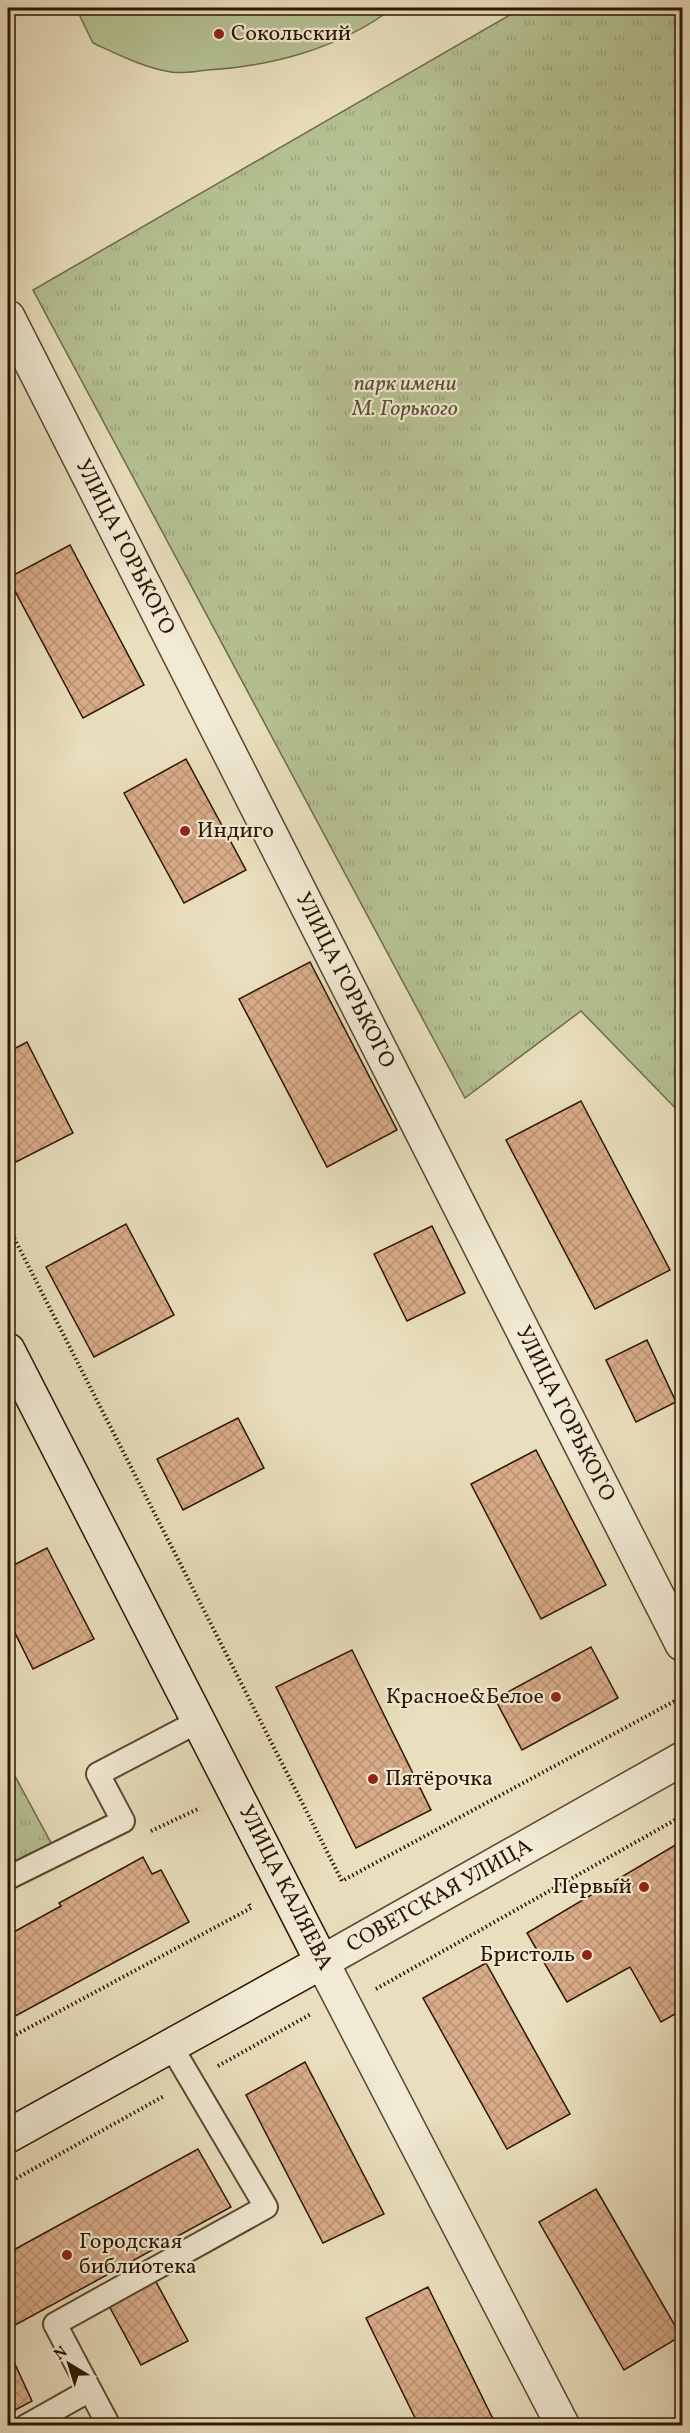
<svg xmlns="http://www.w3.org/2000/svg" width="690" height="2433" viewBox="0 0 690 2433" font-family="Vollkorn,serif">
<defs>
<pattern id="park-tufts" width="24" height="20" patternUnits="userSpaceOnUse" patternTransform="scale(1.5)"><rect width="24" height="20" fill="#b5c192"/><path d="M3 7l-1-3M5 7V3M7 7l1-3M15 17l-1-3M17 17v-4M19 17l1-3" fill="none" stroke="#9ca57c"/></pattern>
<pattern id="building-cross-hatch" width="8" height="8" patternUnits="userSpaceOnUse" patternTransform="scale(1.5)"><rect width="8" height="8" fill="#d9ac89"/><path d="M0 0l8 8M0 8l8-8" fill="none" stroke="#ba9374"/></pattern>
</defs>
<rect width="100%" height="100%" fill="#e9debd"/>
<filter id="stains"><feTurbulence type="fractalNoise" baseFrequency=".00333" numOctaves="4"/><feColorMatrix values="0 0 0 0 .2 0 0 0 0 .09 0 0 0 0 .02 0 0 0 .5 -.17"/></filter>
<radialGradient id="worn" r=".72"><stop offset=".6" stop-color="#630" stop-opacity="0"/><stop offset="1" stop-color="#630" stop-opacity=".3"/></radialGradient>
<path fill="url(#park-tufts)" stroke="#706b49" stroke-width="1.5" d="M 522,8 L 682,8 L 682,1115 L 581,1011 L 465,1098 L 33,290 Z
M 9,1765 L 57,1854 L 8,1878 L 8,1766 Z"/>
<path fill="#b5c192" stroke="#706b49" stroke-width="1.5" d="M 76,8 L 393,8 C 340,48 273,66 208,70 C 196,71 182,74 171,72 C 144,68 117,54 93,43 Z"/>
<path fill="url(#building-cross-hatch)" stroke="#2c1500" stroke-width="1.5" d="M 70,545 L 144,685 L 83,718 L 8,578 Z
M 186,759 L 246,870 L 184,903 L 124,793 Z
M 310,962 L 397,1130 L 327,1167 L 239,999 Z
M 27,1042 L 73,1133 L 8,1166 L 8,1052 Z
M 581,1101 L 670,1270 L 595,1309 L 506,1140 Z
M 126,1224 L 174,1315 L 94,1357 L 46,1267 Z
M 432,1226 L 465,1293 L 407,1321 L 374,1254 Z
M 647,1340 L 676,1402 L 636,1422 L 606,1360 Z
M 238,1418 L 264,1468 L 183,1510 L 157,1459 Z
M 536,1450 L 606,1585 L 541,1619 L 471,1484 Z
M 47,1548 L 94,1639 L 33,1669 L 8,1619 L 8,1568 Z
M 591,1647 L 618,1698 L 522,1750 L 495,1699 Z
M 352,1650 L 431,1810 L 356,1848 L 276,1687 Z
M 682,1841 L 682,2010 L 661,2022 L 630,1967 L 567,2002 L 527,1933 Z
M 143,1857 L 152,1874 L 161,1870 L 189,1922 L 8,2020 L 8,1927 L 12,1933 L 61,1906 L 59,1903 Z
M 486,1963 L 570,2114 L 507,2149 L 423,1998 Z
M 305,2062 L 384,2214 L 323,2243 L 246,2095 Z
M 198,2149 L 231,2207 L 8,2329 L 8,2253 Z
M 596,2189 L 681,2336 L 624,2370 L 539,2222 Z
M 155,2280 L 188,2341 L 141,2365 L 108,2304 Z
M 428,2287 L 493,2419 L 481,2426 L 419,2426 L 366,2318 Z
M 8,2349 L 32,2401 L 8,2414 Z"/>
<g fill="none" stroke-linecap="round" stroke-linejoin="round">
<defs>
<path id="service" d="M 8,1878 L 123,1821 L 98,1774 L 199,1721
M 26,2426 L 90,2390
M 109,2426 L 55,2324 L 266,2207 L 171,2046"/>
<g id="minor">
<path id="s1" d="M 8,317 L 682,1644"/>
<path d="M 322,1962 L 563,2426"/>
</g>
<g id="tertiary">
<path id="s2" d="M 322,1962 L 682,1759"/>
</g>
<path id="secondary" d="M 8,1350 L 322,1962 L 8,2136"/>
</defs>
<use href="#service" stroke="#5b472f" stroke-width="26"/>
<use href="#minor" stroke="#5b472f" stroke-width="36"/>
<use href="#tertiary" stroke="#5b472f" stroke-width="36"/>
<use href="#secondary" stroke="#2c1500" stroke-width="36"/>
<path stroke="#2c1500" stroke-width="4" stroke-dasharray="1.5 3" stroke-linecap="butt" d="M 8,1226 L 342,1881 L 682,1697
M 676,1678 L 682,1691
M 151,1831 L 200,1808
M 376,1989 L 682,1816
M 8,2039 L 251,1908 L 249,1904
M 218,2066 L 311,2014
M 8,2183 L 164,2096"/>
<use href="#service" stroke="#f1ead4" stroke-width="22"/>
<use href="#minor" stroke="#f1ead4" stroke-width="33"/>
<use href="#tertiary" stroke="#f1ead4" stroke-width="33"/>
<use href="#secondary" stroke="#f1ead4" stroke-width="33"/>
</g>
<g fill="#8f2418" stroke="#f1ead4" stroke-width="2">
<circle cx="219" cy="34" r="6"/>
<circle cx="185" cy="831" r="6"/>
<circle cx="556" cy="1697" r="6"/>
<circle cx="373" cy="1779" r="6"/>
<circle cx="644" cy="1887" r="6"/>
<circle cx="587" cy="1955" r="6"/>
<circle cx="67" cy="2255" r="6"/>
</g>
<g text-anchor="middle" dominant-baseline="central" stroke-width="4.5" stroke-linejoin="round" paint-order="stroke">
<g font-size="22" fill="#2c1500" stroke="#f1ead4" text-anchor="start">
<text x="231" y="34">Сокольский</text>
<text x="197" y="831">Индиго</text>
<text x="544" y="1697" text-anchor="end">Красное&amp;Белое</text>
<text x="385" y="1779">Пятёрочка</text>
<text x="632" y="1887" text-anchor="end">Первый</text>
<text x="575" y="1955" text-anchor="end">Бристоль</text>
<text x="79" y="2242">Городская<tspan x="79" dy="25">библиотека</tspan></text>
</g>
<g font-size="22" font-style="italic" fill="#5c5133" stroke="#f1ead4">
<text x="405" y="384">парк имени<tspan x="405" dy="25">М. Горького</tspan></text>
</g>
<g font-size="22" fill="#2c1500" stroke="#f1ead4">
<text stroke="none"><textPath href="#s1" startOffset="258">УЛИЦА ГОРЬКОГО</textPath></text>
<text stroke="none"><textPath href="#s1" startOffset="744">УЛИЦА ГОРЬКОГО</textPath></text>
<text stroke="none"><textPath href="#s1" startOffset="1230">УЛИЦА ГОРЬКОГО</textPath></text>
<text transform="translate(285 1888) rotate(63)">УЛИЦА КАЛЯЕВА</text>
<text stroke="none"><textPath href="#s2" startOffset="135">СОВЕТСКАЯ УЛИЦА</textPath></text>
</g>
</g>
<rect width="690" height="2433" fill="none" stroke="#e9debd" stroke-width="30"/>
<rect x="9" y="9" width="672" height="2415" fill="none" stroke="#2c1500" stroke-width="3"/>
<rect x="15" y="15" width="660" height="2403" fill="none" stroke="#2c1500" stroke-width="1.5"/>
<g transform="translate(69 2364) rotate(322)" stroke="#f1ead4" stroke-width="4.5" paint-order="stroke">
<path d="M0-4.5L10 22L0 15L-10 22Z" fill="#2c1500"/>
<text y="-9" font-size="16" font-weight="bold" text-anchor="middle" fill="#2c1500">N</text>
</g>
<rect width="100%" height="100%" filter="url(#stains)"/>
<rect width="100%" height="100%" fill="url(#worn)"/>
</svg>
